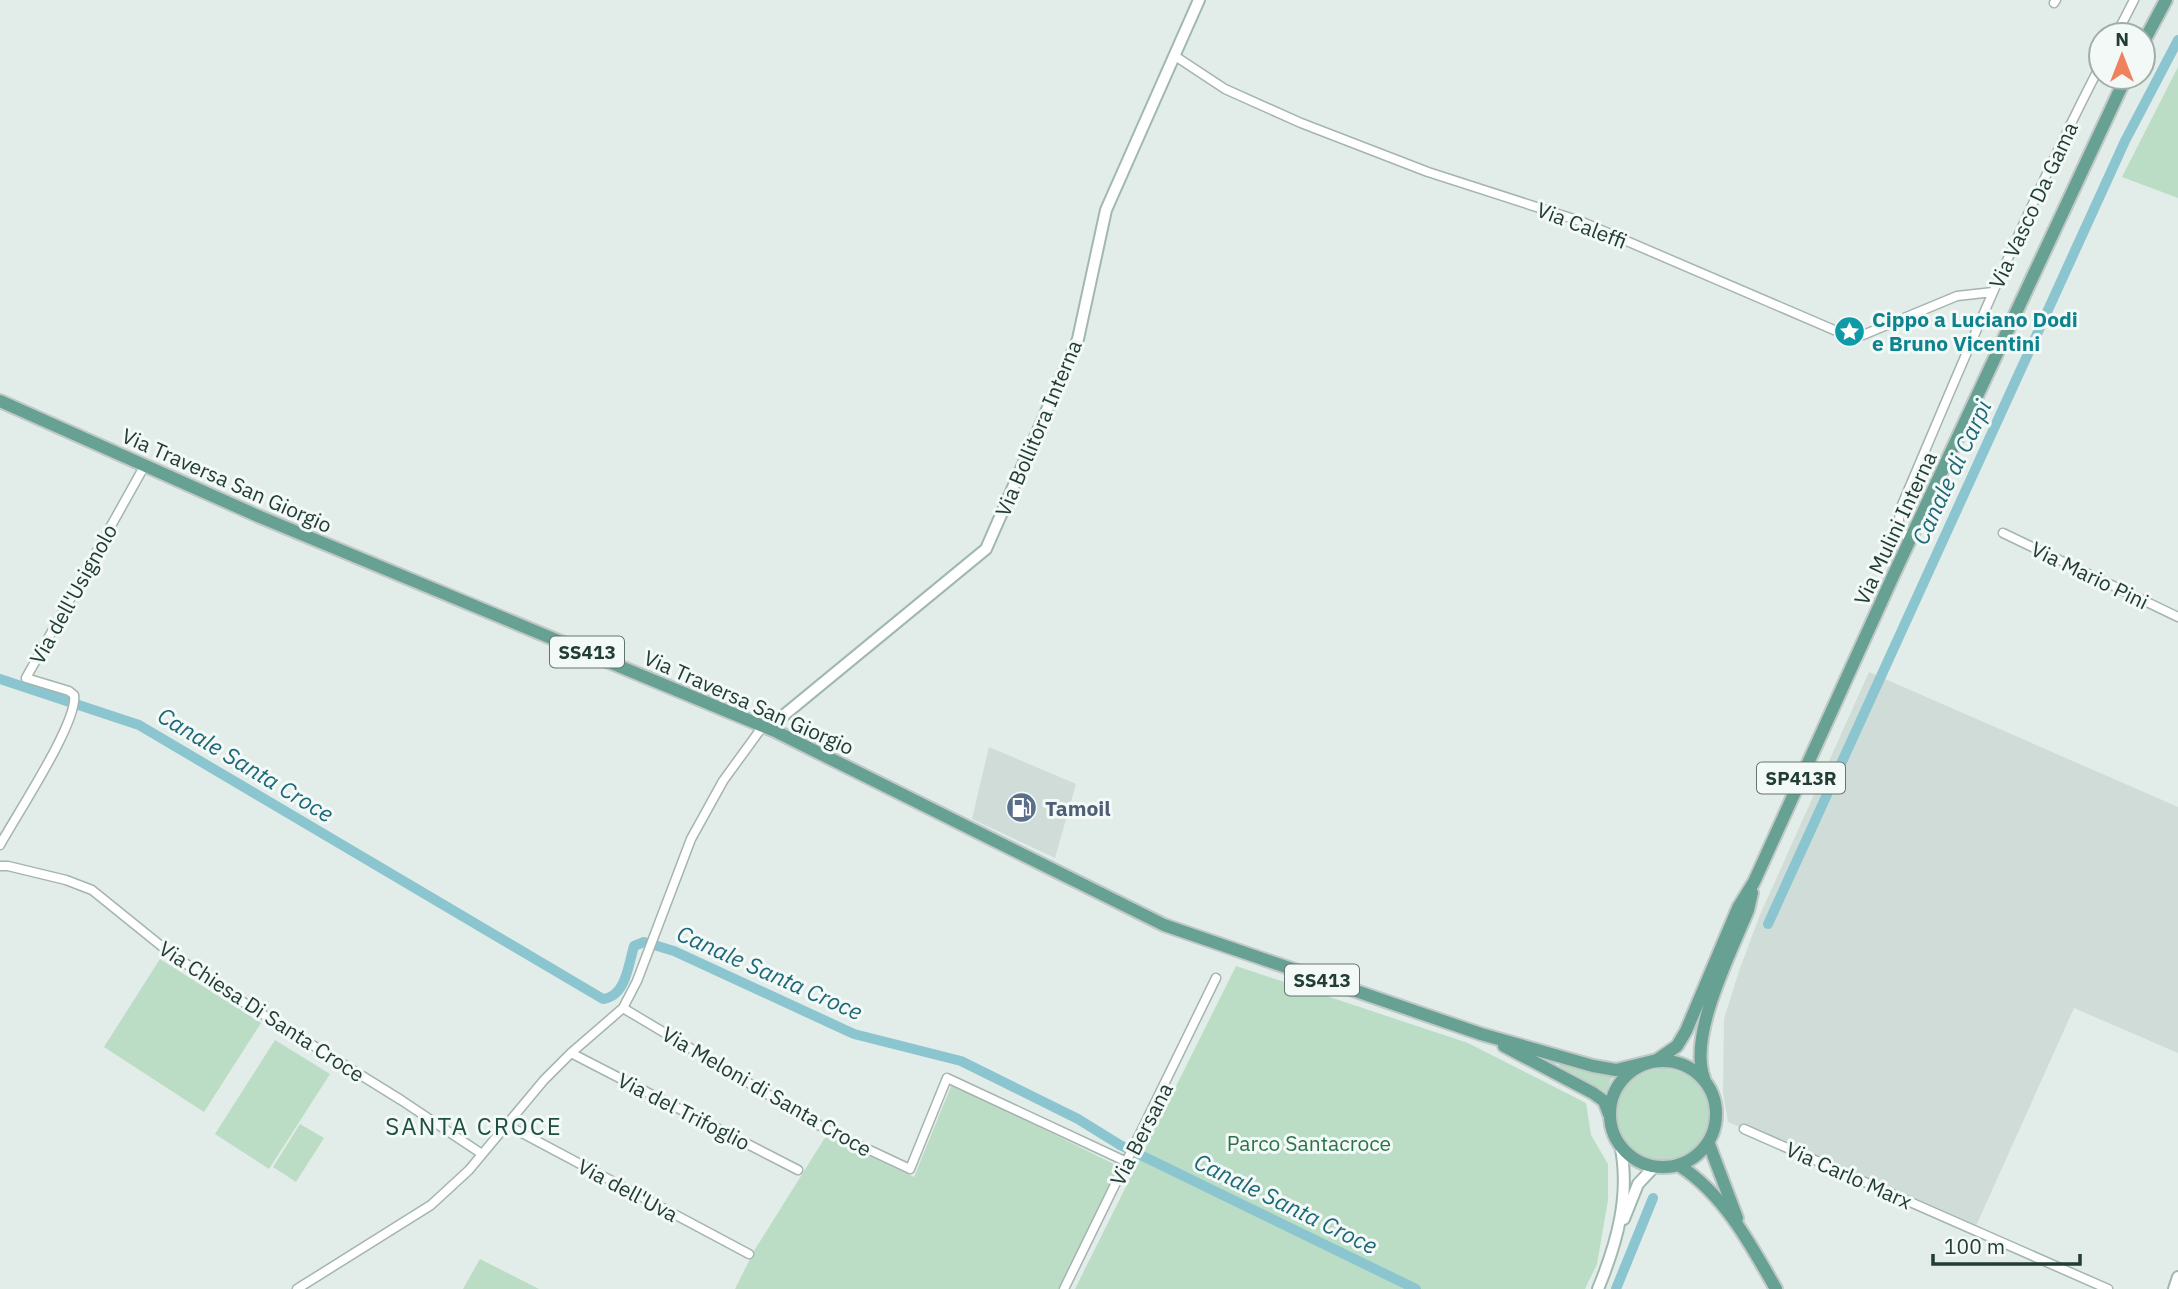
<svg xmlns="http://www.w3.org/2000/svg" width="2178" height="1289" viewBox="0 0 2178 1289" font-family="'IBM Plex Sans',sans-serif">
<rect width="100%" height="100%" fill="#e2ece8"/>
<path fill="#d0dcd7" d="M 1869,672 L 2178,807 L 2178,1053 L 2074,1008 L 1975,1228 L 1728,1122 L 1723,1093 L 1724,1019 L 1739,971 L 1760,915 Z
M 989,747 L 1076,784 L 1055,858 L 972,819 Z"/>
<path fill="#bbddc5" d="M 2178,67 L 2178,198 L 2122,177 Z
M 160,959 L 261,1023 L 204,1112 L 104,1047 Z
M 1236,966 L 1468,1043 L 1586,1103 L 1591,1135 L 1608,1164 L 1608,1200 L 1597,1264 L 1585,1289 L 1075,1289 Z
M 275,1040 L 330,1074 L 269,1169 L 215,1134 Z
M 1560,1063 L 1612,1077 L 1606,1092 L 1559,1066 Z
M1617 1115a46 46 0 1 1 92 0a46 46 0 1 1-92 0Z
M 952,1084 L 1118,1166 L 1061,1289 L 735,1289 L 754,1251 L 826,1136 L 914,1177 Z
M 300,1124 L 324,1138 L 296,1182 L 273,1167 Z
M 480,1259 L 539,1289 L 463,1289 Z"/>
<g fill="none" stroke-linecap="round" stroke-linejoin="round">
<path stroke="#8bc5d0" stroke-width="10" d="M 0,679 L 139,725 L 603,999 C 626,996 628,966 634,946 L 644,942 L 674,951 L 854,1034 L 961,1061 L 1078,1119 L 1120,1145 L 1416,1289
M 1768,924 L 2125,141 L 2178,40
M 1616,1289 L 1653,1198"/>
<defs>
<path id="street" d="M 2054,3 L 2056,0
M 2116,35 L 2134,0
M 1175,56 L 1225,89 L 1301,123 L 1428,172 L 1580,221 L 1848,336 L 1855,337 L 1863,335 L 1957,296 L 1993,292
M 2003,533 L 2178,617
M 1911,539 C 1895,530 1898,520 1902,505 C 1965,356 2027,207 2101,64
M 0,845 C 15,817 79,721 74,695 L 69,691 L 26,678 L 145,465
M 0,866 L 8,866 L 66,880 L 92,890 L 165,949 L 222,989 L 401,1100 L 482,1154
M 623,1008 L 829,1131 L 910,1169 L 947,1078 L 1127,1162
M 571,1053 L 798,1170
M 507,1125 L 749,1254
M 1744,1129 L 2108,1289
M 297,1289 L 431,1205 L 469,1170 L 544,1080 L 571,1053 L 623,1008 L 637,981 L 691,839 L 723,781 L 763,726
M 1064,1289 L 1216,978"/>
<path id="secondary" d="M 763,726 L 778,720 L 986,549 L 1078,339 L 1106,210 L 1199,0
M 1624,1219 L 1638,1184 L 1654,1167
M 1598,1289 C 1617,1243 1631,1194 1620,1144
M 2174,1289 L 2178,1277"/>
<path id="primary" d="M 2143,43 L 2166,0
M 0,401 L 258,516 L 775,731 L 1164,925 L 1481,1034 L 1593,1066 L 1616,1070 L 1657,1060 L 1677,1046 L 1686,1031 L 1738,908 L 1754,882 L 1893,576 L 2126,77
M 1504,1046 L 1593,1093 L 1604,1101 L 1609,1114
M1610 1114a53 53 0 1 1 106 0a53 53 0 1 1-106 0Z
M 1704,1078 C 1688,1035 1731,952 1748,910 L 1752,893
M 1709,1144 L 1737,1218
M 1680,1166 C 1724,1195 1750,1243 1776,1289"/>
</defs>
<use href="#street" stroke="#a5b4af" stroke-width="11"/>
<use href="#secondary" stroke="#a1b8b0" stroke-width="14"/>
<use href="#primary" stroke="#c1c9c7" stroke-width="16"/>
<use href="#street" stroke="#fff" stroke-width="8"/>
<use href="#secondary" stroke="#fff" stroke-width="10"/>
<use href="#primary" stroke="#67a193" stroke-width="12"/>
</g>
<defs>
<symbol id="sight-disc" viewBox="-11 -11 22 22"><circle r="9.5" fill="#0f9aa8" stroke="#f3f9f6"/><path d="M0-6L1.8-2.2L6-1.7L2.9 1.2L3.7 5.4L0 3.3L-3.7 5.4L-2.9 1.2L-6-1.7L-1.8-2.2Z" fill="#fff"/></symbol>
<symbol id="fuel-disc" viewBox="-11 -11 22 22"><circle r="9.5" fill="#5c6f8a" stroke="#f3f9f6"/><path d="M-5.5-6h7V0h2V4h1.3V-2.5L3-4.5l.8-.8L6-3V5H2.5V1h-1V6h-7ZM-4.2-4.7v3.2H.2V-4.7Z" fill="#fff"/></symbol>
</defs>
<g fill-rule="evenodd">
<use href="#sight-disc" x="1832" y="314" width="35" height="35"/>
<use href="#fuel-disc" x="1004" y="790" width="35" height="35"/>
</g>
<g text-anchor="middle" dominant-baseline="central" stroke-width="6" stroke-linejoin="round" paint-order="stroke">
<g fill="#f3f9f6" stroke="#617570" stroke-width="2">
<rect x="550" y="636.5" width="74" height="31" rx="5"/>
<rect x="1757" y="762.5" width="88" height="31" rx="5"/>
<rect x="1285" y="964.5" width="74" height="31" rx="5"/>
</g>
<g font-size="19" font-weight="bold" fill="#223d36">
<text x="587" y="652">SS413</text>
<text x="1801" y="778">SP413R</text>
<text x="1322" y="980">SS413</text>
</g>
<g font-size="21" fill="#223d36" stroke="#f3f9f6">
<text transform="translate(2033 205) rotate(-65)">Via Vasco Da Gama</text>
<text transform="translate(1582 225) rotate(21)">Via Caleffi</text>
<text transform="translate(1038 428) rotate(-67)">Via Bollitora Interna</text>
<text transform="translate(227 480) rotate(24)">Via Traversa San Giorgio</text>
<text transform="translate(1895 528) rotate(-65)">Via Mulini Interna</text>
<text transform="translate(2090 575) rotate(26)">Via Mario Pini</text>
<text transform="translate(73 594) rotate(-61)">Via dell'Usignolo</text>
<text transform="translate(749 702) rotate(24)">Via Traversa San Giorgio</text>
<text transform="translate(262 1011) rotate(33)">Via Chiesa Di Santa Croce</text>
<text transform="translate(767 1091) rotate(30)">Via Meloni di Santa Croce</text>
<text transform="translate(684 1111) rotate(27)">Via del Trifoglio</text>
<text transform="translate(1141 1134) rotate(-63)">Via Bersana</text>
<text transform="translate(1849 1175) rotate(24)">Via Carlo Marx</text>
<text transform="translate(628 1190) rotate(28)">Via dell'Uva</text>
</g>
<g font-size="21" font-weight="bold" fill="#0d838f" stroke="#f3f9f6" text-anchor="start">
<text x="1872" y="319">Cippo a Luciano Dodi<tspan x="1872" dy="24">e Bruno Vicentini</tspan></text>
</g>
<g font-size="21" font-weight="bold" fill="#4e5e75" stroke="#f3f9f6" text-anchor="start">
<text x="1045" y="808">Tamoil</text>
</g>
<g font-size="21" fill="#2d7349" stroke="#f3f9f6">
<text x="1309" y="1143">Parco Santacroce</text>
</g>
<g font-size="23" font-style="italic" fill="#1d6878" stroke="#f3f9f6">
<text transform="translate(1951 472) rotate(-65)">Canale di Carpi</text>
<text transform="translate(246 764) rotate(31)">Canale Santa Croce</text>
<text transform="translate(770 972) rotate(24)">Canale Santa Croce</text>
<text transform="translate(1286 1203) rotate(26)">Canale Santa Croce</text>
</g>
<g font-size="24" letter-spacing="2" fill="#1f4f43" stroke="#f3f9f6">
<text x="474" y="1126">SANTA CROCE</text>
</g>
</g>
<g transform="translate(2122 56)"><circle r="33" fill="#f3f9f6" stroke="#9faea9" stroke-width="2"/>
<path d="M0-5L12 26L0 18L-12 26Z" fill="#ef825d"/>
<text y="-10" font-size="19" font-weight="bold" text-anchor="middle" fill="#223d36">N</text>
</g>
<path d="M1933 1254v10h147v-10" fill="none" stroke="#223d36" stroke-width="3.5"/>
<text x="1944" y="1254" font-size="21" fill="#223d36" stroke="#f3f9f6" stroke-width="5" paint-order="stroke">100 m</text>
</svg>
